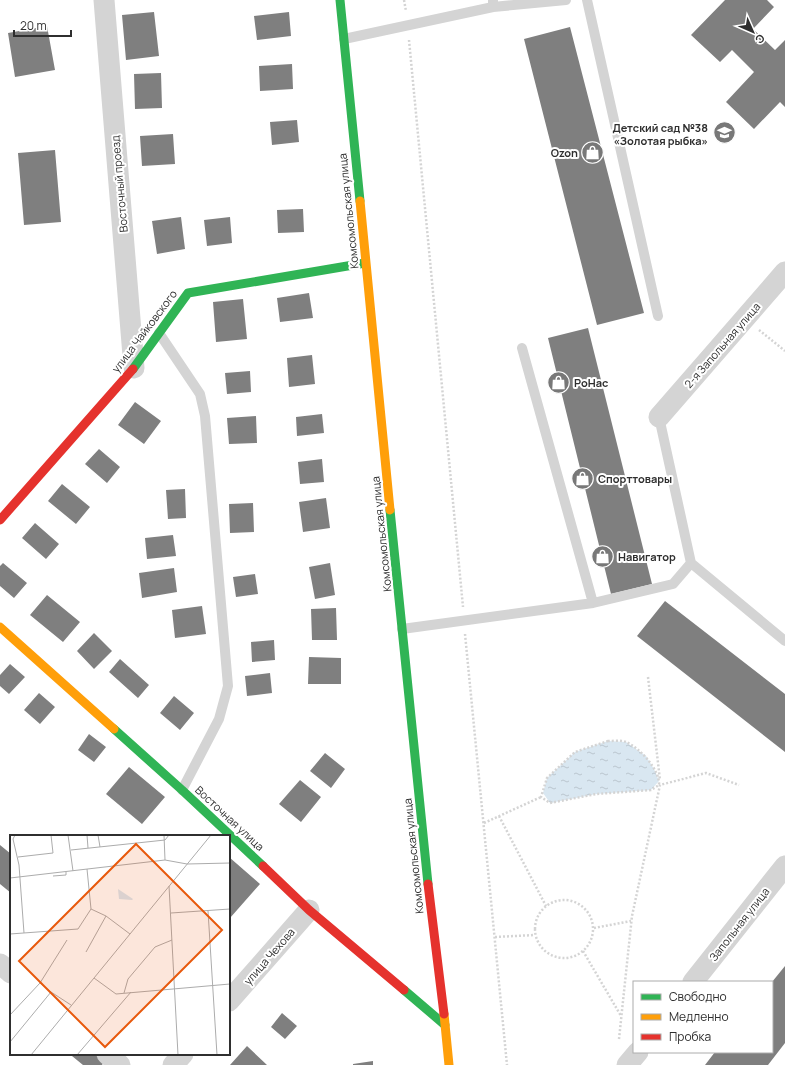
<svg xmlns="http://www.w3.org/2000/svg" width="785" height="1065" viewBox="0 0 785 1065" font-family="Manrope,sans-serif">
<defs>
<pattern id="water-ripples" width="26" height="14" patternUnits="userSpaceOnUse"><rect width="26" height="14" fill="#d9e7f1"/><path d="M2 4q2-2 4 0t4 0M15 11q2-2 4 0t4 0" fill="none" stroke="#bbc6cf"/></pattern>
</defs>
<rect width="100%" height="100%" fill="#fff"/>
<path fill="url(#water-ripples)" d="M 608,741 L 626,742 L 646,756 L 654,769 L 659,781 L 651,790 L 596,794 L 550,803 L 543,793 L 547,778 L 575,752 Z"/>
<path fill="#7f7f7f" d="M 725,0 L 767,0 L 774,7 L 753,29 L 775,50 L 785,40 L 785,107 L 780,102 L 754,129 L 726,102 L 754,72 L 732,50 L 720,62 L 691,35 Z
M 154,12 L 159,56 L 126,60 L 122,15 Z
M 289,12 L 291,36 L 257,40 L 254,16 Z
M 47,26 L 55,70 L 15,77 L 8,33 Z
M 570,27 L 644,313 L 597,325 L 524,39 Z
M 292,64 L 293,89 L 260,91 L 259,66 Z
M 161,73 L 162,108 L 135,109 L 134,74 Z
M 297,120 L 299,142 L 272,145 L 270,122 Z
M 173,134 L 175,164 L 142,166 L 140,136 Z
M 55,150 L 61,222 L 24,225 L 18,153 Z
M 303,209 L 304,232 L 278,233 L 277,210 Z
M 181,217 L 185,249 L 157,254 L 152,221 Z
M 230,217 L 232,243 L 207,246 L 204,220 Z
M 309,293 L 313,318 L 280,322 L 277,298 Z
M 243,299 L 247,339 L 216,342 L 213,302 Z
M 588,328 L 652,584 L 611,594 L 548,338 Z
M 312,355 L 315,384 L 289,387 L 287,358 Z
M 250,371 L 251,392 L 227,394 L 225,373 Z
M 135,402 L 161,421 L 144,444 L 118,425 Z
M 322,414 L 324,433 L 297,436 L 296,417 Z
M 256,416 L 257,443 L 229,444 L 227,418 Z
M 99,449 L 120,467 L 107,483 L 85,464 Z
M 322,459 L 324,482 L 300,484 L 298,462 Z
M 62,484 L 90,507 L 76,524 L 48,501 Z
M 185,489 L 186,518 L 168,519 L 166,490 Z
M 326,498 L 330,528 L 303,532 L 299,502 Z
M 253,503 L 254,532 L 230,533 L 229,504 Z
M 35,523 L 59,544 L 46,559 L 22,538 Z
M 173,535 L 176,556 L 147,559 L 145,538 Z
M 3,563 L 27,583 L 14,598 L 0,586 L 0,566 Z
M 330,563 L 335,595 L 315,599 L 309,567 Z
M 174,568 L 177,592 L 142,598 L 139,573 Z
M 255,574 L 258,594 L 236,597 L 233,577 Z
M 47,595 L 80,622 L 63,642 L 30,615 Z
M 665,601 L 785,694 L 785,752 L 637,636 Z
M 202,606 L 206,634 L 175,638 L 172,610 Z
M 336,608 L 337,640 L 312,640 L 311,609 Z
M 94,633 L 112,651 L 94,669 L 77,651 Z
M 274,640 L 275,660 L 252,662 L 251,642 Z
M 309,657 L 341,658 L 341,684 L 308,684 Z
M 120,659 L 149,685 L 138,698 L 109,672 Z
M 10,664 L 25,677 L 9,694 L 0,686 L 0,675 Z
M 270,673 L 272,693 L 247,696 L 245,676 Z
M 39,693 L 55,707 L 40,724 L 24,710 Z
M 174,696 L 194,713 L 180,730 L 160,713 Z
M 89,734 L 106,747 L 94,762 L 78,750 Z
M 325,753 L 345,769 L 331,788 L 310,771 Z
M 129,767 L 165,797 L 142,824 L 106,794 Z
M 300,780 L 321,797 L 301,822 L 279,804 Z
M 0,845 L 11,854 L 11,893 L 0,884 Z
M 229,857 L 260,884 L 230,918 L 229,917 Z
M 785,966 L 785,1043 L 768,1065 L 705,1065 L 715,1052 L 772,1052 L 772,982 Z
M 282,1013 L 297,1026 L 285,1039 L 271,1027 Z
M 247,1046 L 267,1065 L 230,1065 Z
M 73,1054 L 94,1054 L 104,1062 L 102,1065 L 83,1065 L 72,1056 Z
M 373,1061 L 373,1065 L 353,1065 L 353,1064 Z"/>
<g fill="none" stroke-linecap="round" stroke-linejoin="round">
<path stroke="#d4d4d4" stroke-width="2.5" stroke-dasharray="2 2" stroke-linecap="butt" d="M 404,0 L 406,11
M 409,40 L 463,607
M 759,330 L 785,351
M 465,634 L 507,1065
M 648,677 L 660,780
M 608,741 C 613,741 621,740 626,742 C 640,748 660,770 659,785 L 651,790 L 596,794 L 550,803 L 541,797 L 547,778 L 575,752 Z
M 499,816 L 546,906
M 484,823 L 541,797
M535 929a29 29 0 1 1 58 0a29 29 0 1 1-58 0Z
M 594,928 L 631,921
M 495,937 L 535,935
M 583,951 L 621,1016
M 619,1039 L 632,916 L 660,785 L 706,773 L 739,785"/>
<path stroke="#d4d4d4" stroke-width="10" d="M 587,0 L 658,316
M 493,7 L 566,0
M 344,39 L 493,7 L 493,0
M 159,333 L 200,394 L 205,416 L 228,686 L 219,719 L 182,790
M 522,348 L 593,603
M 659,417 L 691,563 L 785,641
M 402,629 L 593,603 L 673,584 L 691,563"/>
<path stroke="#d4d4d4" stroke-width="21" d="M 104,0 L 134,368
M 659,417 L 785,272
M 0,964 L 11,973
M 693,982 L 785,866
M 229,1001 L 309,910
M 107,1054 L 120,1065
M 173,1065 L 183,1054
M 627,1065 L 638,1052"/>
<path stroke="#30b455" stroke-width="9" d="M 340,0 L 360,201
M 133,369 L 188,293 L 365,263
M 390,510 L 428,884
M 114,729 L 182,790 L 263,866
M 404,990 L 445,1025"/>
<path stroke="#ff9f0a" stroke-width="9" d="M 360,201 L 390,510
M 0,627 L 114,729
M 444,1014 L 449,1065"/>
<path stroke="#e5322d" stroke-width="9" d="M 0,520 L 133,369
M 263,866 L 309,910 L 404,990
M 428,884 L 444,1014"/>
</g>
<defs>
<symbol id="school-disc" viewBox="-11 -11 22 22"><circle r="9.5" fill="#787878" stroke="#fff"/><path d="M0-5L7-2L0 1L-7-2ZM-4 1L0 2.5L4 1V4Q0 6-4 4Z" fill="#fff"/></symbol>
<symbol id="shop-disc" viewBox="-11 -11 22 22"><circle r="9.5" fill="#787878" stroke="#fff"/><path d="M-5-2.5h2.3a2.7 3.5 0 0 1 5.4 0H5L5.5 6h-11ZM-1.5-2.5h3a1.5 2.3 0 0 0-3 0Z" fill="#fff"/></symbol>
</defs>
<g fill-rule="evenodd">
<use href="#school-disc" x="712" y="120" width="25" height="25"/>
<use href="#shop-disc" x="580" y="140" width="25" height="25"/>
<use href="#shop-disc" x="546" y="370" width="25" height="25"/>
<use href="#shop-disc" x="570" y="466" width="25" height="25"/>
<use href="#shop-disc" x="590" y="544" width="25" height="25"/>
</g>
<g text-anchor="middle" dominant-baseline="central" stroke-width="4" stroke-linejoin="round" paint-order="stroke">
<g font-size="11" font-weight="bold" fill="#2f2f2f" stroke="#fff" text-anchor="start">
<text x="708" y="127" text-anchor="end">Детский сад №38<tspan x="708" dy="13">«Золотая рыбка»</tspan></text>
<text x="578" y="152" text-anchor="end">Ozon</text>
<text x="574" y="382">РоНас</text>
<text x="598" y="478">Спорттовары</text>
<text x="618" y="556">Навигатор</text>
</g>
<g font-size="11" fill="#2f2f2f" stroke="#fff">
<text transform="translate(119 184) rotate(-95)">Восточный проезд</text>
<text transform="translate(348 211) rotate(-96)">Комсомольская улица</text>
<text transform="translate(144 331) rotate(-53)">улица Чайковского</text>
<text transform="translate(722 345) rotate(-49)">2-я Запольная улица</text>
<text transform="translate(381 534) rotate(-96)">Комсомольская улица</text>
<text transform="translate(230 818) rotate(43)">Восточная улица</text>
<text transform="translate(413 856) rotate(-96)">Комсомольская улица</text>
<text transform="translate(739 924) rotate(-52)">Запольная улица</text>
<text transform="translate(269 956) rotate(-49)">улица Чехова</text>
</g>
</g>
<g transform="translate(10 835)">
<rect width="220" height="220" fill="#fff"/>
<path d="M 108,54 L 123,64 L 122,65 L 109,64 Z" fill="#d9e7f1"/>
<path fill="none" stroke="#acacac" stroke-width="1" d="M 5,0 L 3,4 L 9,30 L 14,98M 58,0 L 63,36M 77,0 L 78,13M 88,0 L 90,12M 154,0 L 155,25M 61,15 L 155,5 L 159,0M 8,22 L 43,18 L 41,0M 43,41 L 56,40 L 56,37M 0,43 L 155,25 L 177,29 L 220,28M 159,51 L 168,220M 81,74 L 96,81 L 120,99M 198,76 L 207,220M 161,78 L 220,74M 0,99 L 68,94 L 81,74 L 77,34M 76,117 L 96,81M 84,143 L 106,159 L 220,149M 30,148 L 41,157M 114,158 L 118,144 L 145,112 L 162,105M 0,180 L 30,148 L 57,105M 0,207 L 41,157 L 61,170M 21,220 L 201,0M 67,220 L 121,157"/>
<path fill="#e8590c" fill-opacity="0.15" stroke="#e8590c" stroke-width="2" d="M 126,9 L 212,95 L 95,212 L 9,126 Z"/>
<rect width="220" height="220" fill="none" stroke="#2f2f2f" stroke-width="2"/>
</g>
<rect x="633" y="981" width="140" height="72" fill="#ffffff" stroke="#acacac"/>
<rect x="641" y="994" width="20" height="6" fill="#30b455" stroke="#acacac"/>
<text x="669" y="1001" font-size="12" fill="#2f2f2f">Свободно</text>
<rect x="641" y="1014" width="20" height="6" fill="#ff9f0a" stroke="#acacac"/>
<text x="669" y="1021" font-size="12" fill="#2f2f2f">Медленно</text>
<rect x="641" y="1034" width="20" height="6" fill="#e5322d" stroke="#acacac"/>
<text x="669" y="1041" font-size="12" fill="#2f2f2f">Пробка</text>
<g transform="translate(753 32) rotate(135)" stroke="#ffffff" stroke-width="3" paint-order="stroke">
<path d="M0-3L7 15L0 10L-7 15Z" fill="#2f2f2f"/>
<text y="-6" font-size="11" font-weight="bold" text-anchor="middle" fill="#2f2f2f">С</text>
</g>
<path d="M14 30v6h57v-6" fill="none" stroke="#2f2f2f" stroke-width="2"/>
<text x="20" y="30" font-size="12" fill="#2f2f2f" stroke="#ffffff" stroke-width="3" paint-order="stroke">20 m</text>
</svg>
